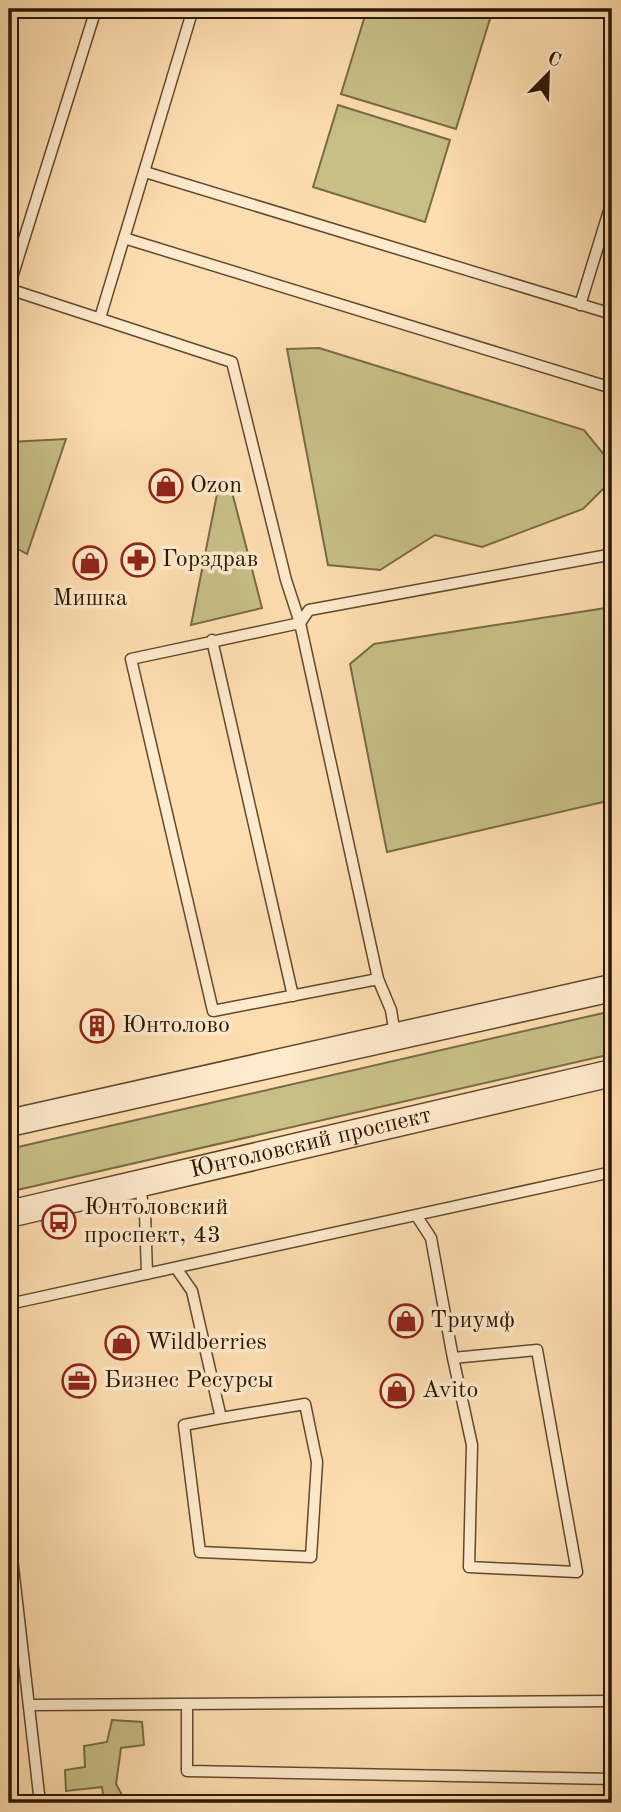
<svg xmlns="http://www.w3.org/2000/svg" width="621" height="1812" viewBox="0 0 621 1812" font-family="'Old Standard TT',serif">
<rect width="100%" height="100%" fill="#fedeb1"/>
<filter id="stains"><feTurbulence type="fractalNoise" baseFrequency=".00286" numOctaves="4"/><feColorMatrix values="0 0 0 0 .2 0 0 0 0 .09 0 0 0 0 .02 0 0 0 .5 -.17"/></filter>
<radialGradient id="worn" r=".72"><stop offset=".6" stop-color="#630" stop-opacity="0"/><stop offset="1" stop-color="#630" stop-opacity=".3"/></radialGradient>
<path fill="#c7bf87" stroke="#796b44" stroke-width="2" d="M 367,9 L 493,9 L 456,129 L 341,94 Z
M 338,105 L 450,140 L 425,222 L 313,187 Z
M 319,348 L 584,430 L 606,457 L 604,488 L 583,509 L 482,547 L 435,535 L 380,570 L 328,565 L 287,349 Z
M 66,439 L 27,554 L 9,544 L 9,442 Z
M 218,489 L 232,492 L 262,608 L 191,625 Z
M 612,607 L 612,800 L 387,852 L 350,664 L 374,644 Z
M 612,1011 L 612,1054 L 17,1190 L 9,1149 Z
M 112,1720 L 142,1722 L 144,1745 L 121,1748 L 116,1784 L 121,1793 L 121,1803 L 104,1803 L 102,1787 L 66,1791 L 65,1770 L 85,1767 L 84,1746 L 107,1742 Z"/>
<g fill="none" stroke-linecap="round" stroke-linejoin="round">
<defs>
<path id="service" d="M 145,172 L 612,314
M 124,238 L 612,388
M 9,287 L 96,9
M 9,289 L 232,362 L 286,580 L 300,623 L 309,610 L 608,555 L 612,540
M 580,305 L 612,201
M 100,318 L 193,9
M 212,640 L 293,996
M 378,979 L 213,1011 L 131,659 L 300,623 L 378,979 L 391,1010 L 395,1035
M 139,1185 L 145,1213 L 147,1274
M 416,1215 L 431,1238 L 453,1358 L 537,1350 L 577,1572 L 469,1567 L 472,1445 L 453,1358
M 176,1268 L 192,1291 L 221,1418 L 305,1404 L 317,1462 L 311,1557 L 200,1552 L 184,1425 L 221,1418
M 9,1304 L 612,1172
M 9,1532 L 40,1803
M 187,1704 L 187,1771 L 612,1779
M 29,1705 L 612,1701"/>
<g id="tertiary">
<path d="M 9,1123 L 612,988"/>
<path id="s1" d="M 9,1214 L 612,1073"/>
</g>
</defs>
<use href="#service" stroke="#60492c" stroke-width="13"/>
<use href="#tertiary" stroke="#60492c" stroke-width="29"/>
<use href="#service" stroke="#feeacc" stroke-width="10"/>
<use href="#tertiary" stroke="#feeacc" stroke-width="26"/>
</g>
<defs>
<symbol id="shop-ring" viewBox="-11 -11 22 22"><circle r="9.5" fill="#feeacc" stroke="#8f2418" stroke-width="1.5"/><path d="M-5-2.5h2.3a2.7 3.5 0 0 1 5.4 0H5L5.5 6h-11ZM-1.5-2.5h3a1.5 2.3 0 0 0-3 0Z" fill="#8f2418"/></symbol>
<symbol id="pharmacy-ring" viewBox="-11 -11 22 22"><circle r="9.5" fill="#feeacc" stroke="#8f2418" stroke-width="1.5"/><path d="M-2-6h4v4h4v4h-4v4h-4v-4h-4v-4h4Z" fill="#8f2418"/></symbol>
<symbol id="building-ring" viewBox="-11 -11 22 22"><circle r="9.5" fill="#feeacc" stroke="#8f2418" stroke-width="1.5"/><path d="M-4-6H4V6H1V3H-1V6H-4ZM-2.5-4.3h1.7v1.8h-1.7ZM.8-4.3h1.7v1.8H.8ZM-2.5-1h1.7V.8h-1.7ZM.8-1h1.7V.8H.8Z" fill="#8f2418"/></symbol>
<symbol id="bus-ring" viewBox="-11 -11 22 22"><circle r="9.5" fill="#feeacc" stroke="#8f2418" stroke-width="1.5"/><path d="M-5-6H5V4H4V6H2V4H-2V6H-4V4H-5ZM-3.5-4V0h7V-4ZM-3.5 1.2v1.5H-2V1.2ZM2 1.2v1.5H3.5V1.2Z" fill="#8f2418"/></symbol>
<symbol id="office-ring" viewBox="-11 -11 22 22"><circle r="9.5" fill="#feeacc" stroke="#8f2418" stroke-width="1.5"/><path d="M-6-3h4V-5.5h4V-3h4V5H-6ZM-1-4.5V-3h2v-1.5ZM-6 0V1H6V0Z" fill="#8f2418"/></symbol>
</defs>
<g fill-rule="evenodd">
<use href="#shop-ring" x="147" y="467" width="38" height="38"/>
<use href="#pharmacy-ring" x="119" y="541" width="38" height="38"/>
<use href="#shop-ring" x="71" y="544" width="38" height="38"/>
<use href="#building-ring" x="78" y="1007" width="38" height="38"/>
<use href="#bus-ring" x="40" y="1203" width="38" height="38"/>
<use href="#shop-ring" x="387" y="1302" width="38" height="38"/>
<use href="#shop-ring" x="103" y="1324" width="38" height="38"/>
<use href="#office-ring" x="60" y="1362" width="38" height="38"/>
<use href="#shop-ring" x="378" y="1372" width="38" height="38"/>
</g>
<g text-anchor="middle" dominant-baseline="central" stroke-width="7" stroke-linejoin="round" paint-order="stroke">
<g font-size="24" fill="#2b1700" stroke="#feeacc" text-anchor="start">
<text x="190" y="486">Ozon</text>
<text x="162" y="560">Горздрав</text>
<text x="90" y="599" text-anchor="middle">Мишка</text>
<text x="122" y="1026">Юнтолово</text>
<text x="84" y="1208">Юнтоловский<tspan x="84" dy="28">проспект, 43</tspan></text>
<text x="430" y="1321">Триумф</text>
<text x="146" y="1343">Wildberries</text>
<text x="104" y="1381">Бизнес Ресурсы</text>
<text x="422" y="1391">Avito</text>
</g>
<g font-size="24" fill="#2b1700" stroke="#feeacc">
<text stroke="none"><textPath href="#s1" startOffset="310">Юнтоловский проспект</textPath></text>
</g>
</g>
<rect width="621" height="1812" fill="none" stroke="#fedeb1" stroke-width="35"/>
<rect x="10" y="10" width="600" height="1791" fill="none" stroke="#2b1700" stroke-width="3.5"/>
<rect x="18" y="18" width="586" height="1777" fill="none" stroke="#2b1700" stroke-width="2"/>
<g transform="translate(548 74) rotate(23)" stroke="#feeacc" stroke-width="5" paint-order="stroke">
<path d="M0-5L12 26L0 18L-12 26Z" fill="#2b1700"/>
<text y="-10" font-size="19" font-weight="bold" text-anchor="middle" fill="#2b1700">С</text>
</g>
<rect width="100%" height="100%" filter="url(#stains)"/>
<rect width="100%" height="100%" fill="url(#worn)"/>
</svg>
